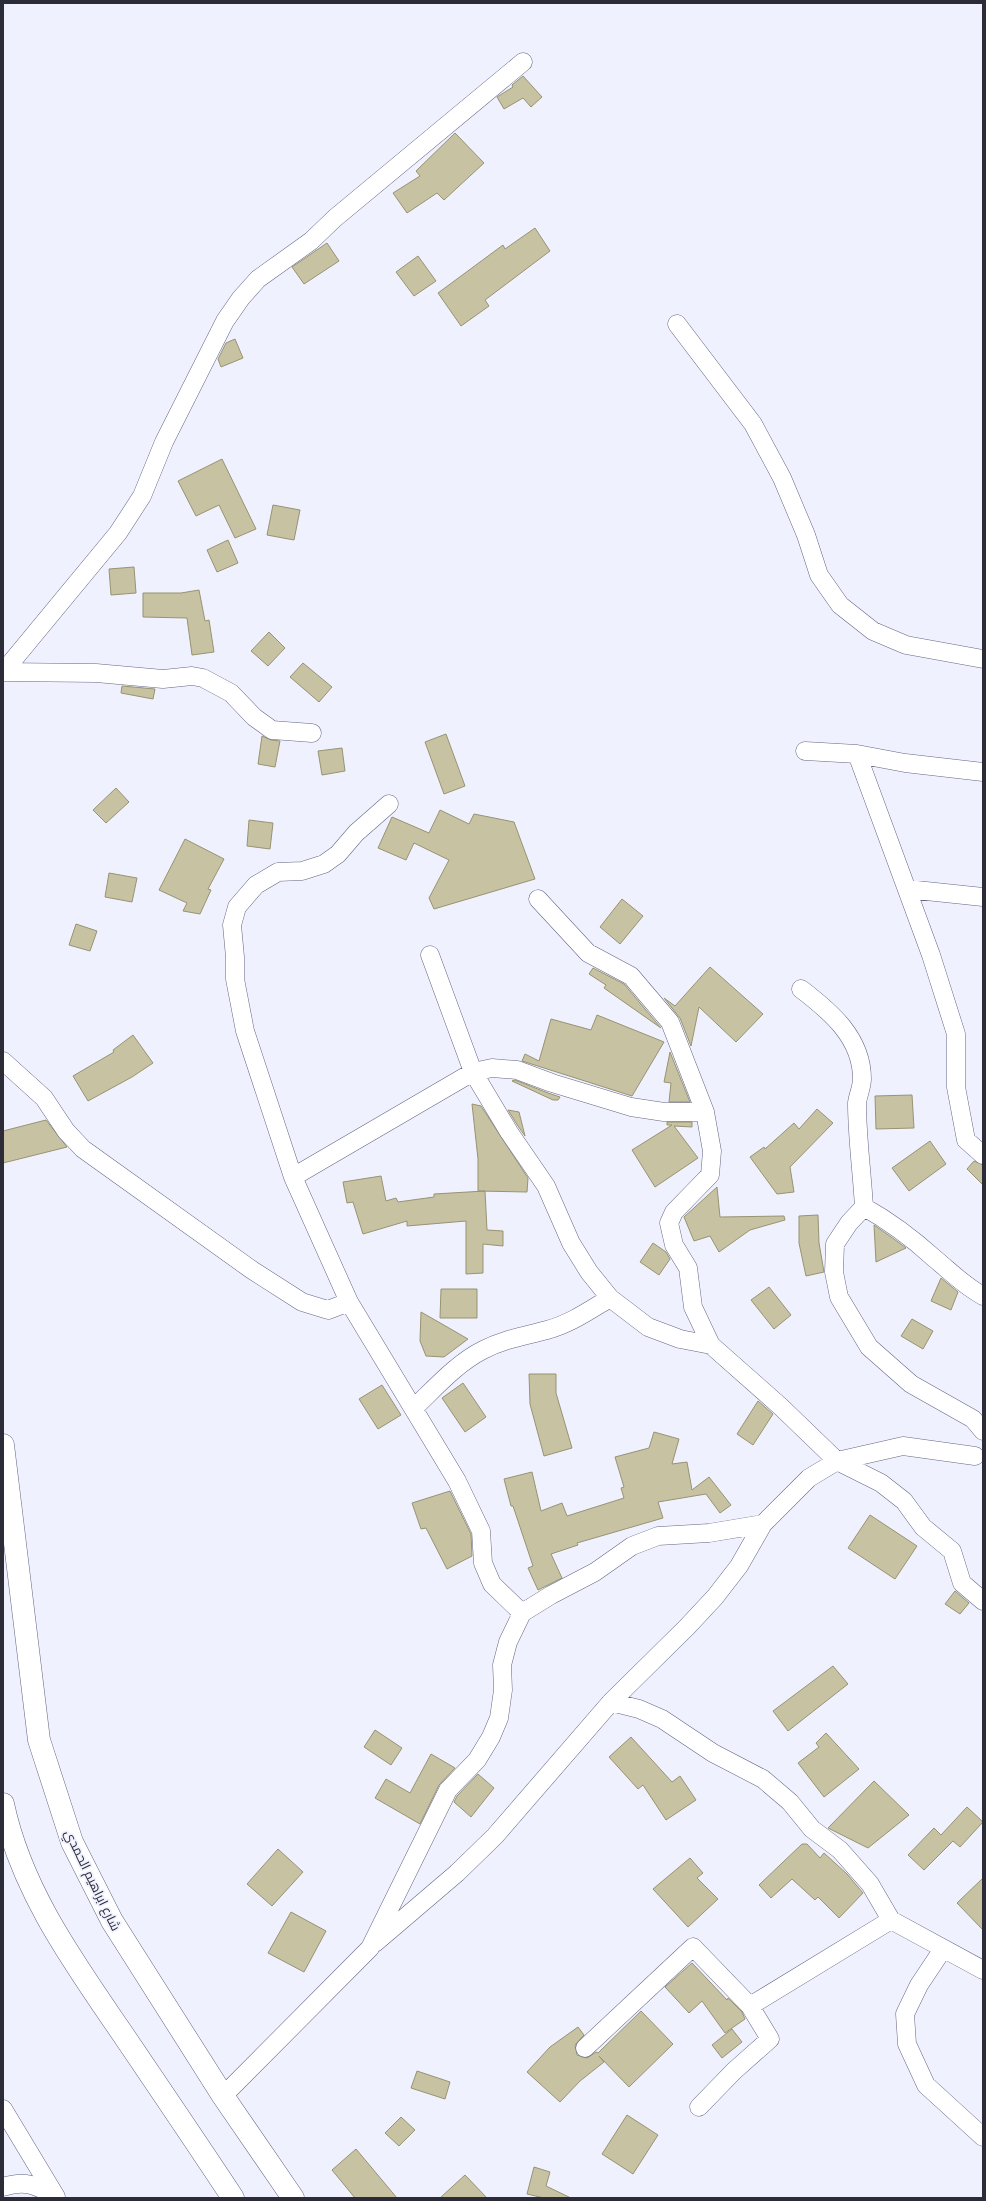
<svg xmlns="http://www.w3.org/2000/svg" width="986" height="2201" viewBox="0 0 986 2201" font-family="'Exo 2',Cairo,sans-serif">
<rect width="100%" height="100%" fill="#f0f1fe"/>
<path fill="#c7c2a1" stroke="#979373" d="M 523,76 L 542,97 L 531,107 L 523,98 L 504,109 L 497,97 L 513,87 L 512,85 Z
M 455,133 L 484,163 L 444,200 L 437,193 L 407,213 L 393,193 L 420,176 L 416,171 Z
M 535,228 L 550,251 L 485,300 L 489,306 L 461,326 L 438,293 L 503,245 L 505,249 Z
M 327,243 L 339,261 L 304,284 L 292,267 Z
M 418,256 L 436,281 L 414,296 L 396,272 Z
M 235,339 L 243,358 L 221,367 L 218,359 L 226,343 Z
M 222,459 L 256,529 L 235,538 L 219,505 L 196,516 L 178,481 Z
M 273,505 L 300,510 L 294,540 L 267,535 Z
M 228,540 L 238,563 L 217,572 L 207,550 Z
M 134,567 L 136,593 L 111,595 L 109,569 Z
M 199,590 L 205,621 L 209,620 L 214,652 L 192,655 L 187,618 L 143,617 L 143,593 L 181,593 Z
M 269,632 L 285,648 L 268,666 L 251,651 Z
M 303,663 L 332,687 L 319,702 L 290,677 Z
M 122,686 L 155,689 L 153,699 L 121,693 Z
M 446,734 L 465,786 L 444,794 L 425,742 Z
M 262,736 L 271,740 L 280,741 L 275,767 L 258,764 Z
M 342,748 L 345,771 L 322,775 L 318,751 Z
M 116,788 L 129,802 L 106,823 L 93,810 Z
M 440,810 L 469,824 L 474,814 L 514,822 L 535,879 L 434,909 L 429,898 L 449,860 L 414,843 L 406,860 L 378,848 L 392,817 L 429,833 Z
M 249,820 L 273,823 L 270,849 L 247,846 Z
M 185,839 L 224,859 L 208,889 L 211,890 L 200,914 L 183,911 L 187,903 L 159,890 Z
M 109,873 L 137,878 L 132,902 L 105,897 Z
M 622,899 L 643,916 L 620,944 L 600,927 Z
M 76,924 L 97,931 L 90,951 L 69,945 Z
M 710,967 L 763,1014 L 736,1042 L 699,1007 L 691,1046 L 680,1018 L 664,998 L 675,1006 Z
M 593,968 L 624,984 L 661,1028 L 604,988 L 606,985 L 589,974 Z
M 597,1015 L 664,1042 L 632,1096 L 522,1061 L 525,1054 L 539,1061 L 551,1019 L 591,1030 Z
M 133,1035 L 153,1063 L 132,1077 L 88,1101 L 73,1076 L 114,1052 L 113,1050 Z
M 670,1052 L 690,1102 L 669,1102 L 671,1083 L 664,1082 Z
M 515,1080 L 548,1093 L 560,1097 L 558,1100 L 553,1100 L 512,1081 Z
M 912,1095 L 914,1128 L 876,1129 L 875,1096 Z
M 472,1104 L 481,1106 L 528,1178 L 527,1192 L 478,1191 L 478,1159 Z
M 817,1109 L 833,1123 L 790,1167 L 794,1192 L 777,1194 L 750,1157 L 764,1147 L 765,1149 L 794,1123 L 799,1129 Z
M 508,1110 L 519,1112 L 525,1136 L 518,1126 Z
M 46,1120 L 67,1147 L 3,1163 L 3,1131 Z
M 667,1122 L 692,1122 L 692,1127 L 674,1126 L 698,1158 L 655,1187 L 632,1150 L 672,1125 L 667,1125 Z
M 930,1141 L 946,1164 L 909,1191 L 892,1168 Z
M 974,1161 L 983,1165 L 983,1185 L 967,1169 Z
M 381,1176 L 386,1201 L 396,1198 L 398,1202 L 434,1197 L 434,1194 L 485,1191 L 487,1230 L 503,1231 L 503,1246 L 483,1244 L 483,1273 L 466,1274 L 466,1221 L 407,1226 L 407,1221 L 363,1234 L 353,1202 L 347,1203 L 343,1182 Z
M 717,1187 L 720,1217 L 784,1216 L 785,1220 L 750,1230 L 719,1252 L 710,1236 L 694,1241 L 684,1217 Z
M 818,1215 L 819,1243 L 824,1272 L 806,1276 L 799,1243 L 799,1216 Z
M 874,1225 L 894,1239 L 906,1248 L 876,1262 Z
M 653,1243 L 666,1252 L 670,1259 L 659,1275 L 640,1262 Z
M 941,1278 L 958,1292 L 951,1310 L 931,1301 Z
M 769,1287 L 791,1315 L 774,1329 L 751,1300 Z
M 441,1289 L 477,1289 L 477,1318 L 440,1318 Z
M 421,1312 L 442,1324 L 468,1339 L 444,1357 L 426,1356 L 420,1341 Z
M 912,1319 L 933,1331 L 923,1349 L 901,1336 Z
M 529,1374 L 556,1374 L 556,1393 L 572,1448 L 544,1456 L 530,1404 Z
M 463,1383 L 486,1417 L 465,1432 L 442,1398 Z
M 382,1385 L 401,1415 L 378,1429 L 359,1399 Z
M 758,1401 L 773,1414 L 753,1445 L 737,1434 Z
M 654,1432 L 679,1439 L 672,1464 L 687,1462 L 692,1490 L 709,1477 L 731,1505 L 720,1513 L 706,1494 L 658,1502 L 663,1518 L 577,1543 L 578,1545 L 551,1554 L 562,1578 L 538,1590 L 528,1568 L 533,1566 L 513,1506 L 511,1506 L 504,1479 L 532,1472 L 541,1511 L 562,1503 L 567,1516 L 624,1498 L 621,1488 L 624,1487 L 615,1457 L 649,1448 Z
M 450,1491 L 471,1534 L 472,1556 L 447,1569 L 426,1528 L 421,1529 L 412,1503 Z
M 870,1515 L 917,1546 L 895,1579 L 848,1548 Z
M 955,1591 L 969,1603 L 960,1614 L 945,1604 Z
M 833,1666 L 848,1684 L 788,1731 L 773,1711 Z
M 375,1730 L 402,1748 L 391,1765 L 364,1747 Z
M 826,1733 L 859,1769 L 824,1797 L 798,1763 L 819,1747 L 816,1743 Z
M 631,1737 L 672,1782 L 680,1776 L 696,1800 L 666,1820 L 643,1785 L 638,1789 L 609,1757 Z
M 431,1754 L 455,1768 L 439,1785 L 420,1824 L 375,1798 L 386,1779 L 410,1793 Z
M 478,1774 L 494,1788 L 471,1817 L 454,1802 L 457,1796 Z
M 874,1781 L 909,1815 L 868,1848 L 828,1828 Z
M 967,1807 L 983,1822 L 960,1847 L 953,1841 L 924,1870 L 908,1855 L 934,1828 L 941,1835 Z
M 802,1844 L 807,1844 L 820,1858 L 824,1853 L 847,1874 L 863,1893 L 839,1918 L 818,1897 L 815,1900 L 792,1879 L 771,1898 L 759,1885 Z
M 278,1849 L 303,1872 L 272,1906 L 247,1884 Z
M 690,1858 L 703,1873 L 697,1878 L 718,1899 L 688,1927 L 653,1889 Z
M 983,1878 L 983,1930 L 957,1903 Z
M 291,1912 L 326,1931 L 304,1972 L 268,1953 Z
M 692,1963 L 727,2000 L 728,1998 L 742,2012 L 745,2019 L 725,2033 L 702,2001 L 689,2013 L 665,1987 Z
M 641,2011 L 673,2044 L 629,2087 L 599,2056 L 604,2062 L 580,2081 L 560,2102 L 527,2072 L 550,2047 L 578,2027 L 584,2035 L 575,2045 L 577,2055 L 587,2058 L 596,2052 L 598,2053 Z
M 732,2029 L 742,2042 L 722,2058 L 712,2045 Z
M 417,2071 L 450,2082 L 445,2099 L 411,2088 Z
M 627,2115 L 658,2135 L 633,2174 L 602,2154 Z
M 401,2117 L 415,2130 L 399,2146 L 385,2133 Z
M 356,2149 L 397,2198 L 355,2198 L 332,2170 Z
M 534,2167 L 550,2172 L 546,2186 L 571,2198 L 544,2198 L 527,2194 Z
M 465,2175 L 487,2198 L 440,2198 Z"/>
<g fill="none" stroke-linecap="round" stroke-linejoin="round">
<defs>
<path id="minor" d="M 677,324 L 753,424 L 782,478 L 806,535 L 819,575 L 840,605 L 873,631 L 906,645 L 983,659
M 4,671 L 118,533 L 142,496 L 164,442 L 225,321 L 241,298 L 258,279 L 311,241 L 335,218 L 523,62
M 3,672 L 96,673 L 163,679 L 192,676 L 203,678 L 231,693 L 254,717 L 272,730 L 312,733
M 805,751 L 857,754 L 905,763 L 983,772
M 857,754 L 931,955 L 956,1034 L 956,1087 L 966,1140 L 983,1155
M 389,804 L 356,833 L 338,854 L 324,864 L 302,871 L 278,872 L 256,885 L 237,907 L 232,925 L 235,957 L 235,979 L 245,1031 L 293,1177 L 349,1302 L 457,1481 L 481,1531 L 483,1563 L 492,1584 L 522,1613
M 907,889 L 983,897
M 538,899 L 588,953 L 631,976 L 670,1022 L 705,1112 L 712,1151 L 710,1175 L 674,1212 L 669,1223 L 674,1245 L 688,1268 L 693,1307 L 711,1345 L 780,1406 L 837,1461 L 881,1483 L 904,1501 L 923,1527 L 952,1551 L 962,1583 L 983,1601
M 430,955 L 473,1072 L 509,1132 L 546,1186 L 571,1243 L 589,1272 L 610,1298 L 648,1327 L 680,1339 L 711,1345
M 801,989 C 831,1012 862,1038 862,1079 C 862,1087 858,1095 857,1103 C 857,1137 862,1172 864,1207 L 849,1223 L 835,1244 L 834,1272 L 839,1297 L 869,1347 L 911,1384 L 973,1419 L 983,1431
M 3,1061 L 44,1098 L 66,1131 L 83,1149 L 252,1270 L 302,1302 L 328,1310 L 349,1302
M 293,1177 L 473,1072 L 492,1068 L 517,1070 L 552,1083 L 631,1107 L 664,1112 L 705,1112
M 864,1207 C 889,1221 912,1238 934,1258 C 951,1272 963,1285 983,1296
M 414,1408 C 435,1388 457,1363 483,1350 C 504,1339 525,1336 547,1330 C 570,1324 590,1310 610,1298
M 611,1702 L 639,1709 L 662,1719 L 713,1753 L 763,1779 L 790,1802 L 812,1829 L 840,1850 L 870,1884 L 891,1920 L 983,1970
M 375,1943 L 457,1873 L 495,1836 L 611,1702 L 687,1627 L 715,1597 L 739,1566 L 763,1524
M 943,1949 L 919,1985 L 905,2014 L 907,2044 L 926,2085 L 983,2137
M 750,2006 L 891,1920
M 585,2048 L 693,1947 L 750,2006 L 770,2039 L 734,2071 L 699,2107
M 223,2096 L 370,1948 L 448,1790 L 477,1760 L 491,1737 L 499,1718 L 503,1690 L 502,1665 L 508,1642 L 522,1613 L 551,1595 L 595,1572 L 632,1546 L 658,1536 L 709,1533 L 763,1524 L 809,1478 L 837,1461 L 903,1446 L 975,1456
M 3,2109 L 56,2197
M 3,2187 C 25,2180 36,2185 55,2196"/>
<path id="primary" d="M 3,1445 L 39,1740 L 72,1842 L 112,1921 L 223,2096 L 293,2198
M 3,1804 C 21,1889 72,1960 120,2030 C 158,2086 196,2142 233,2198"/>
</defs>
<use href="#minor" stroke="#646683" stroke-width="19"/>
<use href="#primary" stroke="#646683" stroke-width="23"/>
<use href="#minor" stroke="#fff" stroke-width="18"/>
<use href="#primary" stroke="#fff" stroke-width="22"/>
</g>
<g text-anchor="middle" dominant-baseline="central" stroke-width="3.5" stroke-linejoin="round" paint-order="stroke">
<g font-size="13" fill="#2b2c38" stroke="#f0f1fe">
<text transform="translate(93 1880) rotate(64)">شارع ابراهيم الحمدي</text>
</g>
</g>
<rect width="986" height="2201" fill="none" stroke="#2b2c38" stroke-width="8"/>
</svg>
